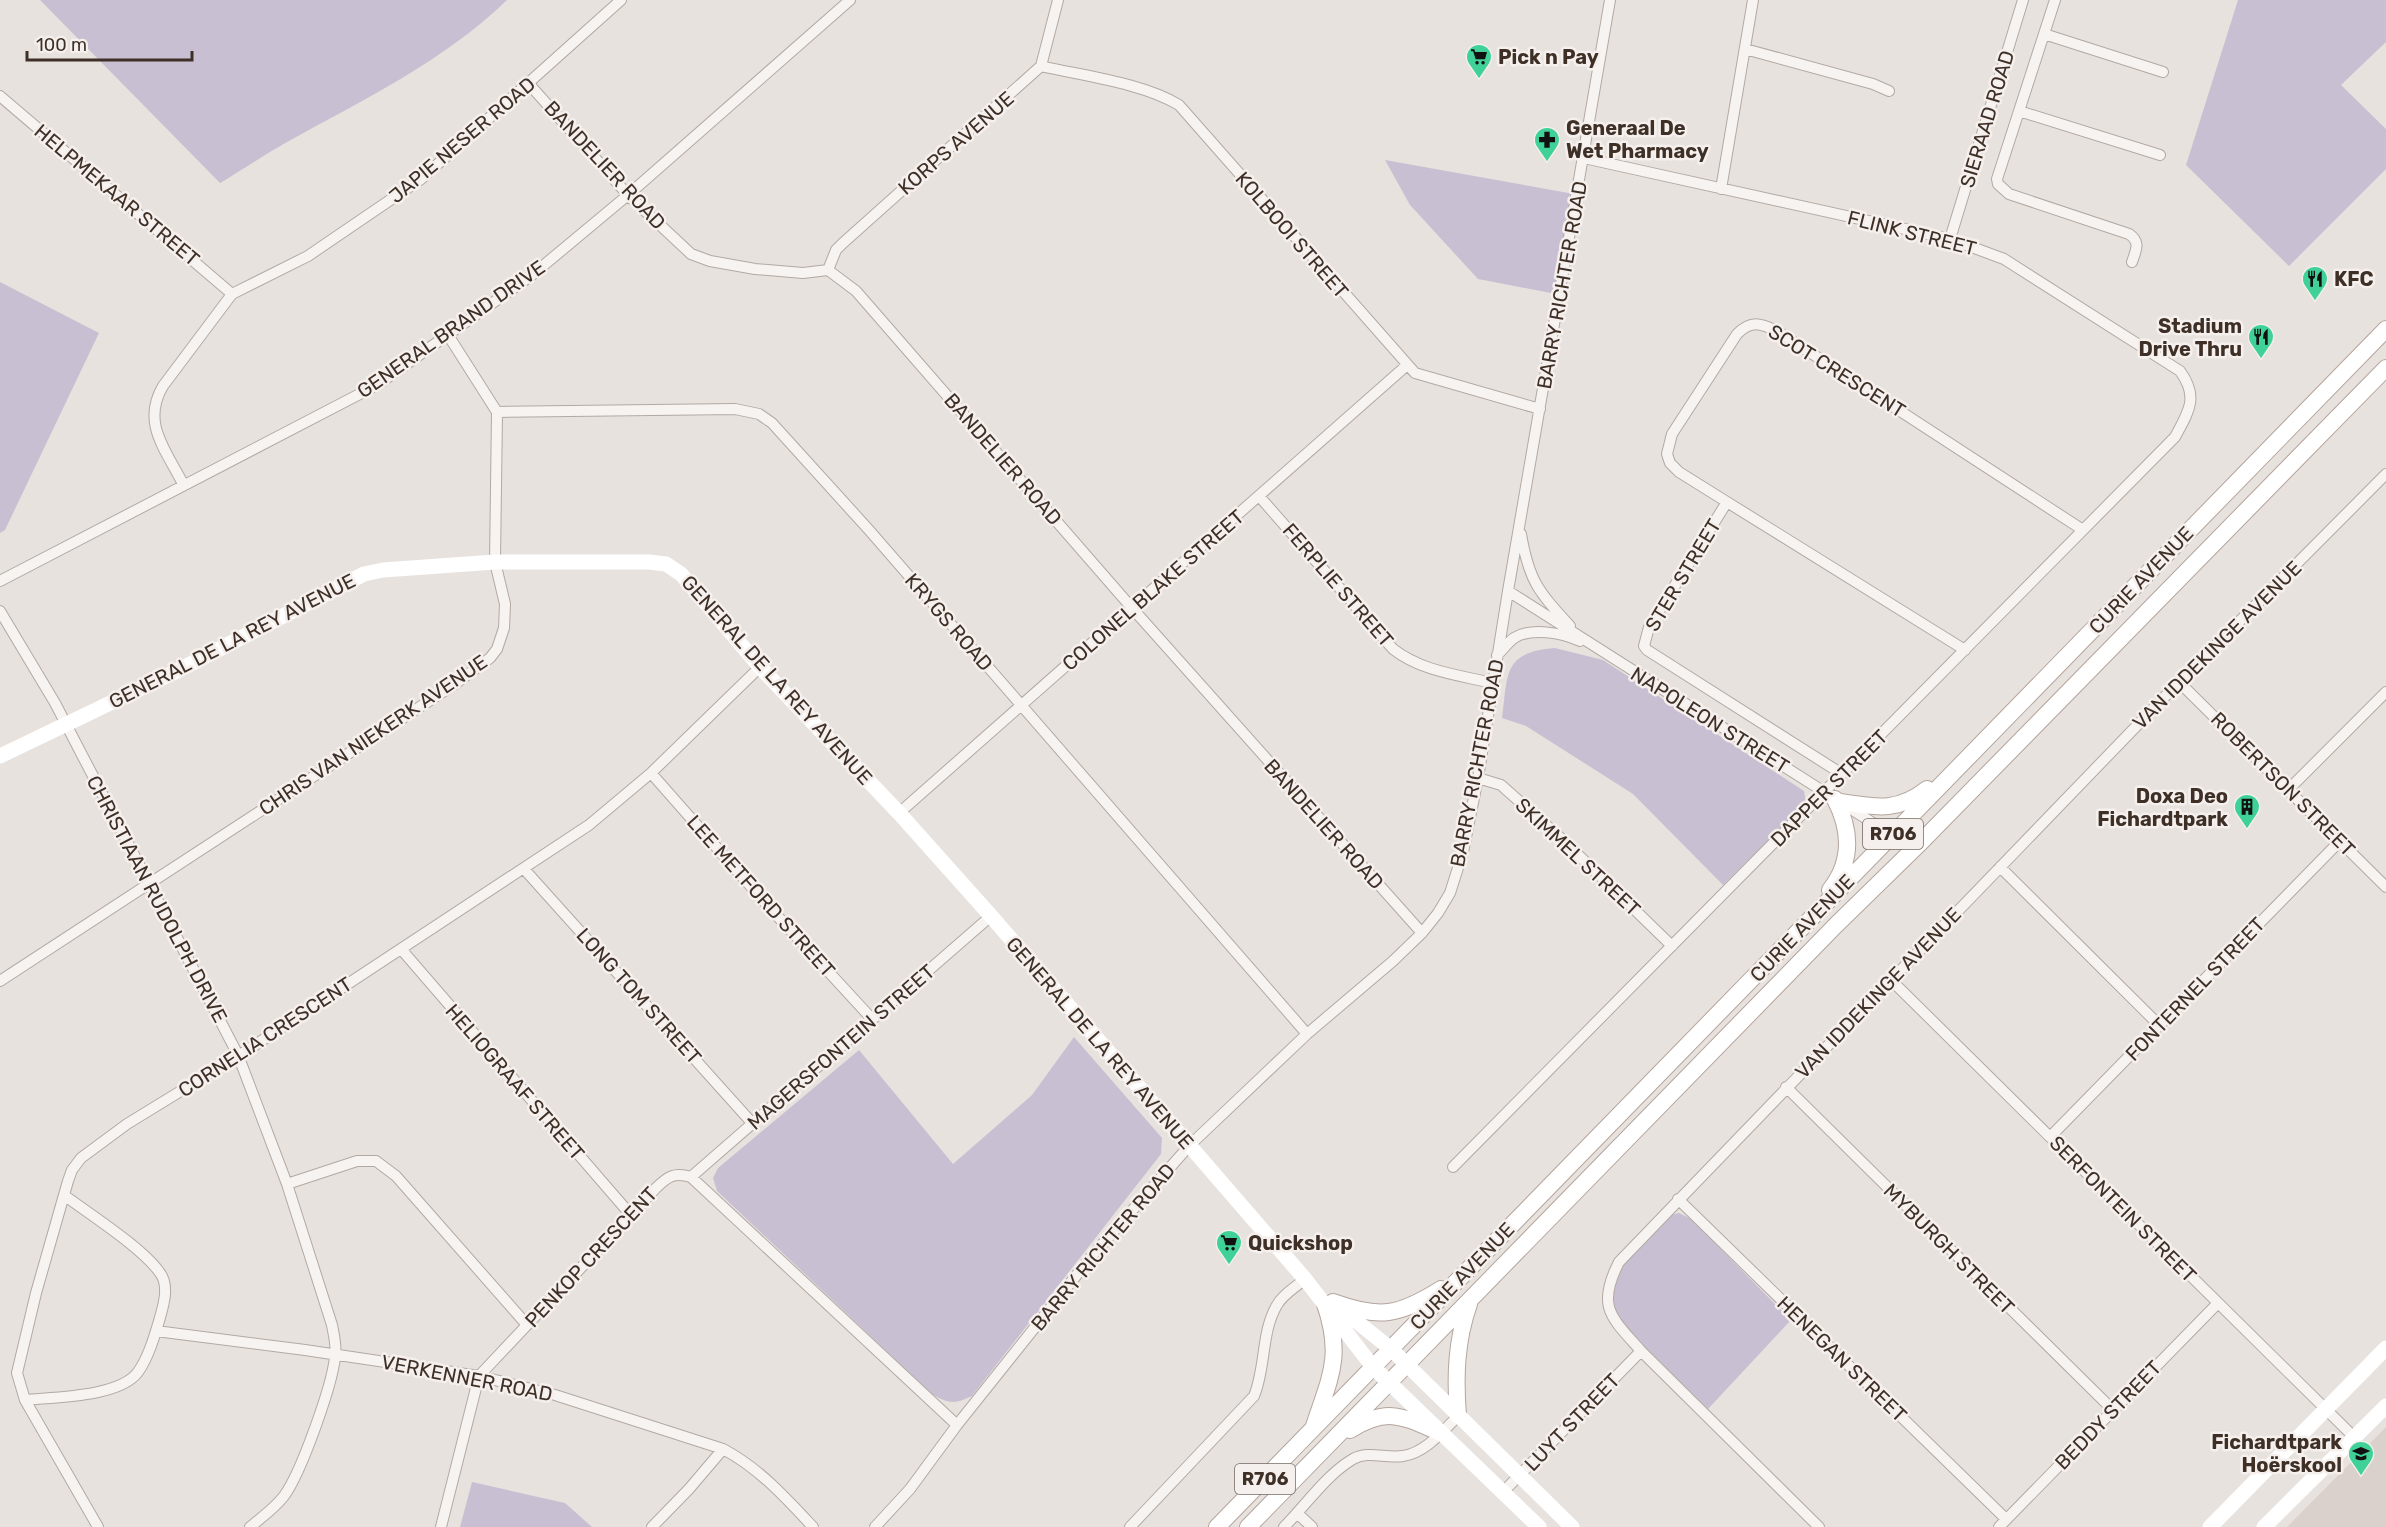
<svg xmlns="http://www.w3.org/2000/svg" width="2386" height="1527" viewBox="0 0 2386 1527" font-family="Rubik,sans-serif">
<rect width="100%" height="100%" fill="#e8e2de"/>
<path fill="#dad1cc" d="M 2386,1427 L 2386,1527 L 2287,1527 Z"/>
<path fill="#c9bfd2" d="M 40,0 L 507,0 C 444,61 363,100 287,142 C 264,155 242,170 220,183 Z
M 2238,0 L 2386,0 L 2386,42 L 2341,85 L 2386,129 L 2386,169 L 2289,266 L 2186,165 Z
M 1385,160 L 1574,194 L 1556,294 L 1478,279 L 1410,205 Z
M 0,282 L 99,333 L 5,530 L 0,533 Z
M 1555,648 L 1603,660 L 1804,791 L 1806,803 L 1723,885 L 1633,794 L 1526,726 L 1502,718 C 1508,675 1502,652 1555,648 Z
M 1074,1037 L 1162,1138 L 1161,1154 L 972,1396 C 955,1404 950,1404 933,1395 L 717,1191 L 713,1178 L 718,1168 L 859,1050 L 953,1164 L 1032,1095 Z
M 1679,1213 L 1691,1219 L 1791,1320 L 1708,1409 L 1622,1325 C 1617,1316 1609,1305 1611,1294 C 1616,1261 1648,1238 1670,1215 Z
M 472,1482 L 565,1503 L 592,1527 L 460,1527 Z"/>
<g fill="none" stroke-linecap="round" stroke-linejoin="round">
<defs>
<path id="street" d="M 2055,0 L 1997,179 L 1998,184 L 2009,194 L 2129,234 C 2141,242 2136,250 2132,262
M 2044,34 L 2163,72
M 1745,49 L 1873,84 L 1889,91
M 1041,66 C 1083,76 1143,83 1179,105 L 1415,373 L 1540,409
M 529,84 L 628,195 L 691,254 L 710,261 L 755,269 L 803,273 L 828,270 L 856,291 L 1132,608 L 1422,933
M 0,96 L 232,294
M 2019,111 L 2160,155
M 1721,189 L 1753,0
M 1950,239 L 2023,0
M 828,270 L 836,250 L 843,243 L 1041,66 L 1058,0
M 497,412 L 735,409 L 759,414 L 772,423 L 869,530 L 1307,1034
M 183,484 C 166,450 141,423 163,386 L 232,294 L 308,256 L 421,179 L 621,0
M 1259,496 L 1393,649 C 1421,671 1458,675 1492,683
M 1727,502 L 1649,627 L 1644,646 L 1647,650 L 1842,774
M 1521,534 C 1529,581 1538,591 1570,626
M 0,581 L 377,385 L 532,275 L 628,195 L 850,0
M 1508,591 L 1829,795
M 0,611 L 55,703 L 238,1055 L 287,1184 L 332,1325 C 334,1336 337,1347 335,1357 C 332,1386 301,1473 284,1496 C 275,1508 262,1517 250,1527
M 1965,650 L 1727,502 L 1679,472 L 1670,463 L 1667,454 L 1672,434 L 1737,334 C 1751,320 1760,323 1777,331 L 2083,530
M 1497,655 C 1503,650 1508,642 1514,638 C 1531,627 1562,633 1580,641
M 2179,682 L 2386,887
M 651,773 L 769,907 L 872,1019
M 1478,778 L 1501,785 L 1564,841 L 1672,946
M 2288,790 L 2386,692
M 1845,805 L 1913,849
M 899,813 L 1406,366
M 2000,867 L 2160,1026
M 524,869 L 753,1124
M 401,949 L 630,1214
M 0,981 L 455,684 L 490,658 L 497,649 L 504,628 L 505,604 L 495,562 L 497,412 L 448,335
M 1892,981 L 2355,1438
M 1786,1087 L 2113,1410
M 2050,1137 L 2340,841
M 1453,1167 L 2175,437 C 2189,411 2199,397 2180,371 L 2004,259 L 1950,239 L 1584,158
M 691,1177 L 991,916
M 287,1184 L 357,1161 L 376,1161 L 396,1176 L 527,1325
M 1678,1199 L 2006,1519
M 156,1331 L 305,1350 L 479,1376 L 555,1395 L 723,1449 C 759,1468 786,1498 813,1527
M 25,1400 C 54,1397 120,1397 138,1372 C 148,1358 154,1338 159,1321 C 163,1307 170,1286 160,1273 C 143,1248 89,1214 64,1195
M 1503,1492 L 1641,1351
M 1297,1513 L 1312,1527
M 98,1527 L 25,1400 L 17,1373 L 36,1293 L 68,1181 L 72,1170 L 81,1158 L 127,1124 L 246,1051 L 589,825 L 651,773 L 760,667
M 441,1527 L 479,1376 L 656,1188 C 668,1176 675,1172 691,1177 L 957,1425
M 652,1527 L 689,1489 L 723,1449
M 875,1527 L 910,1489 L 957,1425 L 1091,1257 L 1189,1146 L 1307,1034 L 1393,961 L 1422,933 L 1438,913 L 1450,893 L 1463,852 L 1478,778 L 1508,591 L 1610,0
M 1130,1527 L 1254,1396 C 1266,1367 1261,1332 1277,1305 C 1283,1294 1296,1287 1305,1279
M 1284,1527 C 1306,1505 1326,1475 1353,1459 C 1368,1450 1386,1459 1403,1456 C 1425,1453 1443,1431 1458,1416
M 1819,1527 L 1641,1351 C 1611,1317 1596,1307 1619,1262 L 2179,682 L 2386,474
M 1999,1527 L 2218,1303"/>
<path id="primary" d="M 1840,802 C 1874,807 1897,813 1927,789
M 1830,890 C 1853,861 1851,830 1835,799
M 1333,1302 C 1380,1319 1398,1316 1441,1289
M 1458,1416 C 1455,1377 1456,1341 1469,1304
M 1314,1426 C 1330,1377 1343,1357 1325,1304
M 1350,1430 C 1388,1406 1404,1417 1441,1433
M 1217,1527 L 2386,329
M 1248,1527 L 1836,925 L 1921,842 L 2386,368"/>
</defs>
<use href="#street" stroke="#b2a9a3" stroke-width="12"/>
<use href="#primary" stroke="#b4a59d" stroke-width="18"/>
<use href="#street" stroke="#f6f3f1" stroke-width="10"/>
<path stroke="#fff" stroke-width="15" d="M 0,756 L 177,671 L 364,574 L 383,570 L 495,562 L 649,562 L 666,564 L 681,574 L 760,667 L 899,813 L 991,916 L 1305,1279 L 1373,1367 L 1539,1527
M 1335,1304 L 1391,1349 L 1572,1527
M 2210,1527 L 2386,1348
M 2264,1527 L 2386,1406"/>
<use href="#primary" stroke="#fff" stroke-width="16"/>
</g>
<defs>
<symbol id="supermarket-pin" viewBox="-11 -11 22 30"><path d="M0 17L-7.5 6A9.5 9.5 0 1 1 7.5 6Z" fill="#3fd198" stroke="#f5f0ed"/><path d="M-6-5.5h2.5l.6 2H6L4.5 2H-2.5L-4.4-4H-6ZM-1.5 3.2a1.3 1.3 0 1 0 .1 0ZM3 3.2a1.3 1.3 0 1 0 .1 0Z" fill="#111"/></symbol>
<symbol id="pharmacy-pin" viewBox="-11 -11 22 30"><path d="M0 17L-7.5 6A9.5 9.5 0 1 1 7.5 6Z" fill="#3fd198" stroke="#f5f0ed"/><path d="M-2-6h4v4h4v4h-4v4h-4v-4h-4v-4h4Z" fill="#111"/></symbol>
<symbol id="restaurant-pin" viewBox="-11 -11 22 30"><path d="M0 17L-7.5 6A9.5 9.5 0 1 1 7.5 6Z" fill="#3fd198" stroke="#f5f0ed"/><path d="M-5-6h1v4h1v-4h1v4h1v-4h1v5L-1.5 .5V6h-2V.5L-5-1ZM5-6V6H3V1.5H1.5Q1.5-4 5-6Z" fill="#111"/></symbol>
<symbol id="building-pin" viewBox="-11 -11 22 30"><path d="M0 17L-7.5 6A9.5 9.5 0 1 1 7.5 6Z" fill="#3fd198" stroke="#f5f0ed"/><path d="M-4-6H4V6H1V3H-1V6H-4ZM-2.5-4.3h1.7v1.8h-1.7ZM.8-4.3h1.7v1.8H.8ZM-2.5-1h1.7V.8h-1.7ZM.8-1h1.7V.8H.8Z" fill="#111"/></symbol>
<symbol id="school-pin" viewBox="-11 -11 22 30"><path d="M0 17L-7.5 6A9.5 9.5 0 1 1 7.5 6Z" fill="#3fd198" stroke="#f5f0ed"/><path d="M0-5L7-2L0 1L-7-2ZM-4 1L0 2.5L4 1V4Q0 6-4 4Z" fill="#111"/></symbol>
</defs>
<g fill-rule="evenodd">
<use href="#supermarket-pin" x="1464" y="42" width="30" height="40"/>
<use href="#pharmacy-pin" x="1532" y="125" width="30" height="40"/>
<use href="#restaurant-pin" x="2300" y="264" width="30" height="40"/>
<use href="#restaurant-pin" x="2246" y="322" width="30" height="40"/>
<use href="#building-pin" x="2232" y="792" width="30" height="40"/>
<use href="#supermarket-pin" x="1214" y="1228" width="30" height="40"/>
<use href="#school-pin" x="2346" y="1439" width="30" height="40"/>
</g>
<g text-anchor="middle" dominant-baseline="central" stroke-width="5" stroke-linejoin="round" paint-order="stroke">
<g fill="#f5f0ed" stroke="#766a62" stroke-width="1.5">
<rect x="1863" y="819" width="60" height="30" rx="4.5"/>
<rect x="1235" y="1464" width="60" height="30" rx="4.5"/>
</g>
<g font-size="18" font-weight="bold" fill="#3f3027">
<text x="1893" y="834">R706</text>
<text x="1265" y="1479">R706</text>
</g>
<g font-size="20" font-weight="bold" fill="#3f3027" stroke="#f5f0ed" text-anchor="start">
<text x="1498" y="57">Pick n Pay</text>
<text x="1566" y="128">Generaal De<tspan x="1566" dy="23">Wet Pharmacy</tspan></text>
<text x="2334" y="279">KFC</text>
<text x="2242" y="326" text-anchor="end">Stadium<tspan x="2242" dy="23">Drive Thru</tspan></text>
<text x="2228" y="796" text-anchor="end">Doxa Deo<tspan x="2228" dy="23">Fichardtpark</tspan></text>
<text x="1248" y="1243">Quickshop</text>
<text x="2342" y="1442" text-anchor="end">Fichardtpark<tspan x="2342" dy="23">Hoërskool</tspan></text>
</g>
<g font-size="20" fill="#3f3027" stroke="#f5f0ed">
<text transform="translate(1987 119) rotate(-73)">SIERAAD ROAD</text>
<text transform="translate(462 140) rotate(-40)">JAPIE NESER ROAD</text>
<text transform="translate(956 143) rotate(-41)">KORPS AVENUE</text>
<text transform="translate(605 165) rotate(47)">BANDELIER ROAD</text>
<text transform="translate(117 195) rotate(40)">HELPMEKAAR STREET</text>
<text transform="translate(1912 233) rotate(14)">FLINK STREET</text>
<text transform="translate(1292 235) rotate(49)">KOLBOOI STREET</text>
<text transform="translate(1562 285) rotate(-80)">BARRY RICHTER ROAD</text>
<text transform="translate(451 329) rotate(-35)">GENERAL BRAND DRIVE</text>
<text transform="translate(1837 371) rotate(32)">SCOT CRESCENT</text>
<text transform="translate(1003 459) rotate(49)">BANDELIER ROAD</text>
<text transform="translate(1683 575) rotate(-59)">STER STREET</text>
<text transform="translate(2141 580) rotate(-46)">CURIE AVENUE</text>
<text transform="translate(1338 585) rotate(49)">FERPLIE STREET</text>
<text transform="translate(1153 590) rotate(-41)">COLONEL BLAKE STREET</text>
<text transform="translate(949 622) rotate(49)">KRYGS ROAD</text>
<text transform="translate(232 641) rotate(-27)">GENERAL DE LA REY AVENUE</text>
<text transform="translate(2217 645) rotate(-45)">VAN IDDEKINGE AVENUE</text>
<text transform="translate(777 680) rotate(48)">GENERAL DE LA REY AVENUE</text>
<text transform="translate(1710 720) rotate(32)">NAPOLEON STREET</text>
<text transform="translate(373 735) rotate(-34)">CHRIS VAN NIEKERK AVENUE</text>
<text transform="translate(1477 763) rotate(-79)">BARRY RICHTER ROAD</text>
<text transform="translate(2283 784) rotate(45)">ROBERTSON STREET</text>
<text transform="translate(1829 788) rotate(-45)">DAPPER STREET</text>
<text transform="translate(1324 824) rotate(48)">BANDELIER ROAD</text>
<text transform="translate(1578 857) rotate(43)">SKIMMEL STREET</text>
<text transform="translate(761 896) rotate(48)">LEE METFORD STREET</text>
<text transform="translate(157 899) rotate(62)">CHRISTIAAN RUDOLPH DRIVE</text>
<text transform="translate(1802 928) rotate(-46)">CURIE AVENUE</text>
<text transform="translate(2195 989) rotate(-46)">FONTERNEL STREET</text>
<text transform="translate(1878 993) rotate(-46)">VAN IDDEKINGE AVENUE</text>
<text transform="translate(639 996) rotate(48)">LONG TOM STREET</text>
<text transform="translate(265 1037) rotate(-33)">CORNELIA CRESCENT</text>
<text transform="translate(1100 1043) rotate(49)">GENERAL DE LA REY AVENUE</text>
<text transform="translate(841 1047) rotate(-41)">MAGERSFONTEIN STREET</text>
<text transform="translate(515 1082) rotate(49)">HELIOGRAAF STREET</text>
<text transform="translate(2123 1209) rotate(45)">SERFONTEIN STREET</text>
<text transform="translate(1103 1247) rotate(-50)">BARRY RICHTER ROAD</text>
<text transform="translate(1949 1249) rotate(45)">MYBURGH STREET</text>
<text transform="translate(591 1257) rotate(-47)">PENKOP CRESCENT</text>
<text transform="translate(1462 1276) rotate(-46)">CURIE AVENUE</text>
<text transform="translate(1842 1359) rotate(44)">HENEGAN STREET</text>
<text transform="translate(467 1378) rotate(11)">VERKENNER ROAD</text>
<text transform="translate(2108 1415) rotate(-46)">BEDDY STREET</text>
<text transform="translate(1572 1422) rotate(-46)">LUYT STREET</text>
</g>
</g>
<path d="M27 51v9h165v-9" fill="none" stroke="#3f3027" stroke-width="3"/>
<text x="36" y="51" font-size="18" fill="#3f3027" stroke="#f5f0ed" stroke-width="4.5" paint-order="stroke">100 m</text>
</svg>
